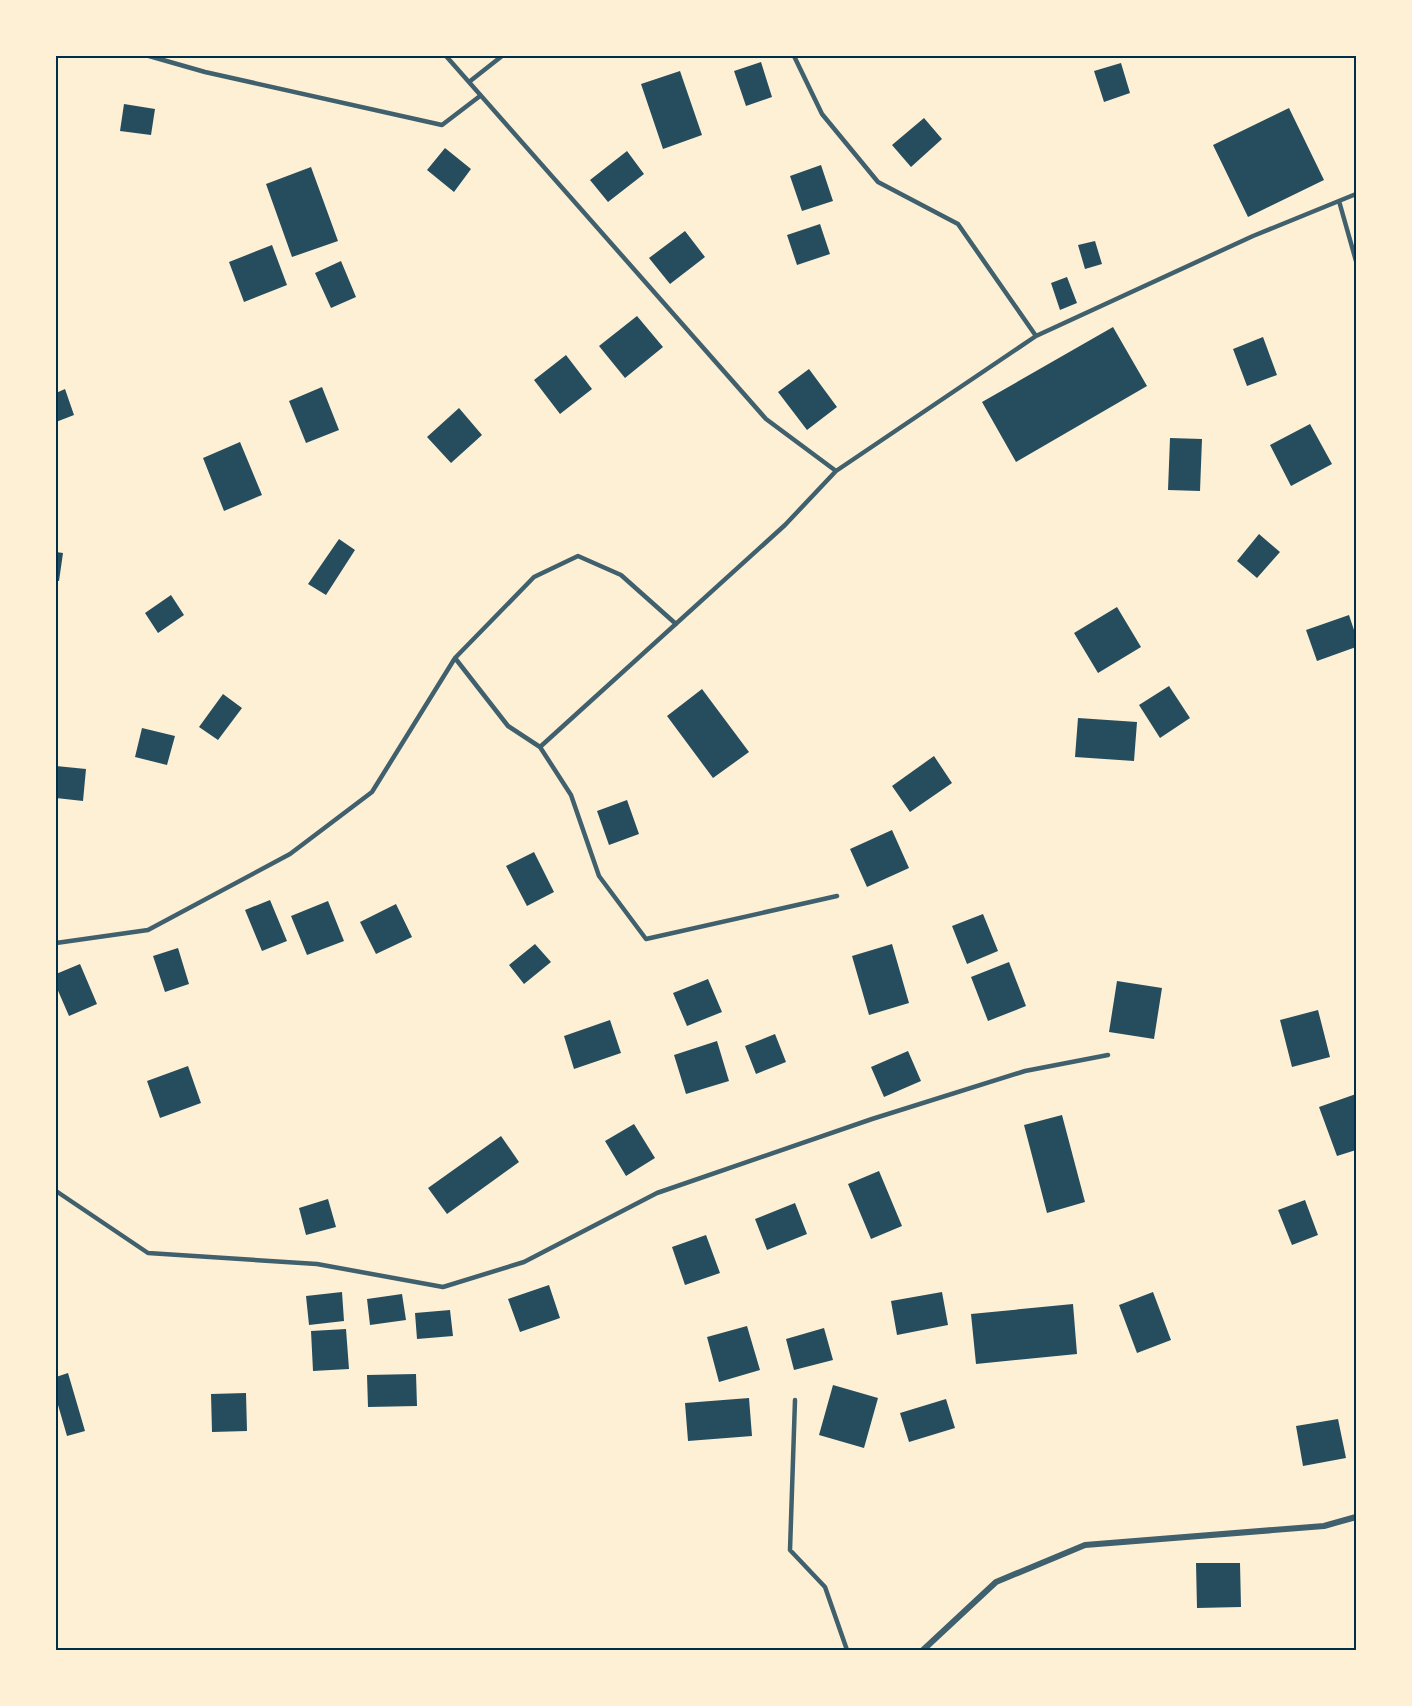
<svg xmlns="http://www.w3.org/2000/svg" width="1412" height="1706" viewBox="0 0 1412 1706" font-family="'IBM Plex Sans',sans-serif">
<rect width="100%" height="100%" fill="#fdf0d5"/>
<path fill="#264d5e" d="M 761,62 L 772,97 L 746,106 L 734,71 Z
M 1121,63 L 1130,93 L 1104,102 L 1094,71 Z
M 680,71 L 702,135 L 663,149 L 641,84 Z
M 124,104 L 155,109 L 151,135 L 120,131 Z
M 1289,108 L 1324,180 L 1248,217 L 1213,145 Z
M 924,118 L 942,139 L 911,167 L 892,145 Z
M 445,148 L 471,169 L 454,192 L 427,170 Z
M 627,151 L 644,174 L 608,202 L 590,180 Z
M 821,165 L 833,201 L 802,211 L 790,176 Z
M 311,167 L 338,241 L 292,257 L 266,184 Z
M 820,224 L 830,254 L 797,265 L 787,235 Z
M 685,231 L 705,257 L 670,284 L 649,258 Z
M 1095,241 L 1102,264 L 1085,269 L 1078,245 Z
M 272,245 L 287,285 L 244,302 L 229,262 Z
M 341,261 L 356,297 L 331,308 L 315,273 Z
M 1067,277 L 1077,303 L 1060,310 L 1051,283 Z
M 637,316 L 663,347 L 625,378 L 599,346 Z
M 1113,327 L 1147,386 L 1016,462 L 982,402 Z
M 1263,337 L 1277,375 L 1247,386 L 1233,349 Z
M 566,355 L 592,389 L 560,414 L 534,380 Z
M 809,369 L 837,407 L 807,430 L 778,392 Z
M 322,387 L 339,430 L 306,443 L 289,401 Z
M 65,389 L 74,415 L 56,422 L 56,393 Z
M 459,408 L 482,435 L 451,463 L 427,437 Z
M 1310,424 L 1332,464 L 1291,486 L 1270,445 Z
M 1170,438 L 1202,439 L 1200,491 L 1168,490 Z
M 240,442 L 262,495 L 224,511 L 203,458 Z
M 1259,534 L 1280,552 L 1257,578 L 1237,561 Z
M 339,539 L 355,550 L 326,595 L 308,584 Z
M 56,552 L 63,553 L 59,581 L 56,581 Z
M 171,595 L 184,615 L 158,633 L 145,613 Z
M 1117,607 L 1141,647 L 1098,673 L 1074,633 Z
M 1349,615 L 1356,636 L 1356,647 L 1317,661 L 1306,630 Z
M 1169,686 L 1190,718 L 1160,738 L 1139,705 Z
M 702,689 L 749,752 L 713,778 L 667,716 Z
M 223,694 L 242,708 L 218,740 L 199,727 Z
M 1078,718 L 1137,722 L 1134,761 L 1075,757 Z
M 142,728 L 175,736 L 167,765 L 135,757 Z
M 934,756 L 952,783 L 910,812 L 892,786 Z
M 56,766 L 86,769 L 83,801 L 56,798 Z
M 627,800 L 639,834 L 609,845 L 597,811 Z
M 892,830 L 909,868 L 867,887 L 850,849 Z
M 534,852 L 554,892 L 527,906 L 506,866 Z
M 270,900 L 287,941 L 262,951 L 245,910 Z
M 328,901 L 344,941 L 307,955 L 291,916 Z
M 396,904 L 412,937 L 376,954 L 360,922 Z
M 983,914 L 998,951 L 967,964 L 952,926 Z
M 535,944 L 551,962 L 524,984 L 509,965 Z
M 892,944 L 909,1003 L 869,1015 L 852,956 Z
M 178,948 L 189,984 L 165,992 L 153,956 Z
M 1009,962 L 1026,1006 L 988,1021 L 971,977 Z
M 80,964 L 97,1004 L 69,1016 L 56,986 L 56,974 Z
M 708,979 L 722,1012 L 687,1026 L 673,993 Z
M 1117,981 L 1162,988 L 1154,1039 L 1109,1032 Z
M 1318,1010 L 1330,1057 L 1292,1067 L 1280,1020 Z
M 610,1020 L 621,1053 L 574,1069 L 564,1036 Z
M 775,1034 L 786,1062 L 756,1074 L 745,1046 Z
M 717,1041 L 729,1081 L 686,1094 L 674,1055 Z
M 908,1051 L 921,1081 L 884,1097 L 871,1067 Z
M 188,1066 L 201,1103 L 160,1118 L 147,1081 Z
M 1356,1094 L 1356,1150 L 1337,1156 L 1319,1107 Z
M 1062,1115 L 1085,1202 L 1047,1213 L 1024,1125 Z
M 634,1124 L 655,1158 L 626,1176 L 605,1141 Z
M 501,1136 L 519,1162 L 447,1214 L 428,1188 Z
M 879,1171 L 902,1226 L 871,1239 L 848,1184 Z
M 328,1199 L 336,1227 L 306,1235 L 299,1208 Z
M 1305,1200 L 1318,1235 L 1292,1245 L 1278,1210 Z
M 795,1203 L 807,1234 L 767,1250 L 755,1219 Z
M 706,1235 L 720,1273 L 685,1285 L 672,1247 Z
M 549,1285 L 560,1318 L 520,1332 L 508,1299 Z
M 342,1292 L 344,1321 L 309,1325 L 306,1296 Z
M 942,1292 L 948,1325 L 897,1335 L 891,1301 Z
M 1153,1292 L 1171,1340 L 1137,1353 L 1119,1305 Z
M 402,1294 L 406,1320 L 370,1325 L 367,1299 Z
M 1073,1304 L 1077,1354 L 976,1364 L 971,1314 Z
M 450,1310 L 453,1336 L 417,1339 L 415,1313 Z
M 747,1326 L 760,1370 L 719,1382 L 707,1337 Z
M 824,1328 L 833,1360 L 794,1370 L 786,1339 Z
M 346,1329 L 349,1369 L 313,1371 L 311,1331 Z
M 68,1373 L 85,1431 L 67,1436 L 56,1398 L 56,1377 Z
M 416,1374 L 417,1406 L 368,1407 L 367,1375 Z
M 833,1385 L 878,1398 L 864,1448 L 819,1435 Z
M 246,1393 L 247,1431 L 212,1432 L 211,1394 Z
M 749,1398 L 752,1436 L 688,1441 L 685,1403 Z
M 946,1399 L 955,1428 L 909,1442 L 900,1413 Z
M 1338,1419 L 1346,1458 L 1303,1466 L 1296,1426 Z
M 1196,1563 L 1240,1563 L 1241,1607 L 1197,1608 Z"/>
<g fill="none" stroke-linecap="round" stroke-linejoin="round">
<path stroke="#3f606c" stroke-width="4.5" d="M 149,56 L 205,72 L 442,125 L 480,96
M 446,56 L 766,419 L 836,471
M 794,56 L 822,114 L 878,182 L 958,224 L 1036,336
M 469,82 L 502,56
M 1339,201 L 1356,261
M 455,658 L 508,726 L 540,747 L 571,795 L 599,876 L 646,939 L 837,896
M 540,747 L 785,525 L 836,471 L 1036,336 L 1253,236 L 1356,194
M 56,943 L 148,930 L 290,854 L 372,792 L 455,658 L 534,577 L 578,556 L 621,575 L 676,624
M 56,1191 L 148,1253 L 317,1264 L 443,1287 L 524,1262 L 657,1193 L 872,1119 L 1025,1071 L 1108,1055
M 795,1400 L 790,1550 L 825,1587 L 847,1650"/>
<path stroke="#3f606c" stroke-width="6" d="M 923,1650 L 996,1582 L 1085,1545 L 1324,1526 L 1356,1517"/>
</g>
<rect width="1412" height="1706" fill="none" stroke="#fdf0d5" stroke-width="114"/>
<rect x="57" y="57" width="1298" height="1592" fill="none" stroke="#003049" stroke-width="2"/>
</svg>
